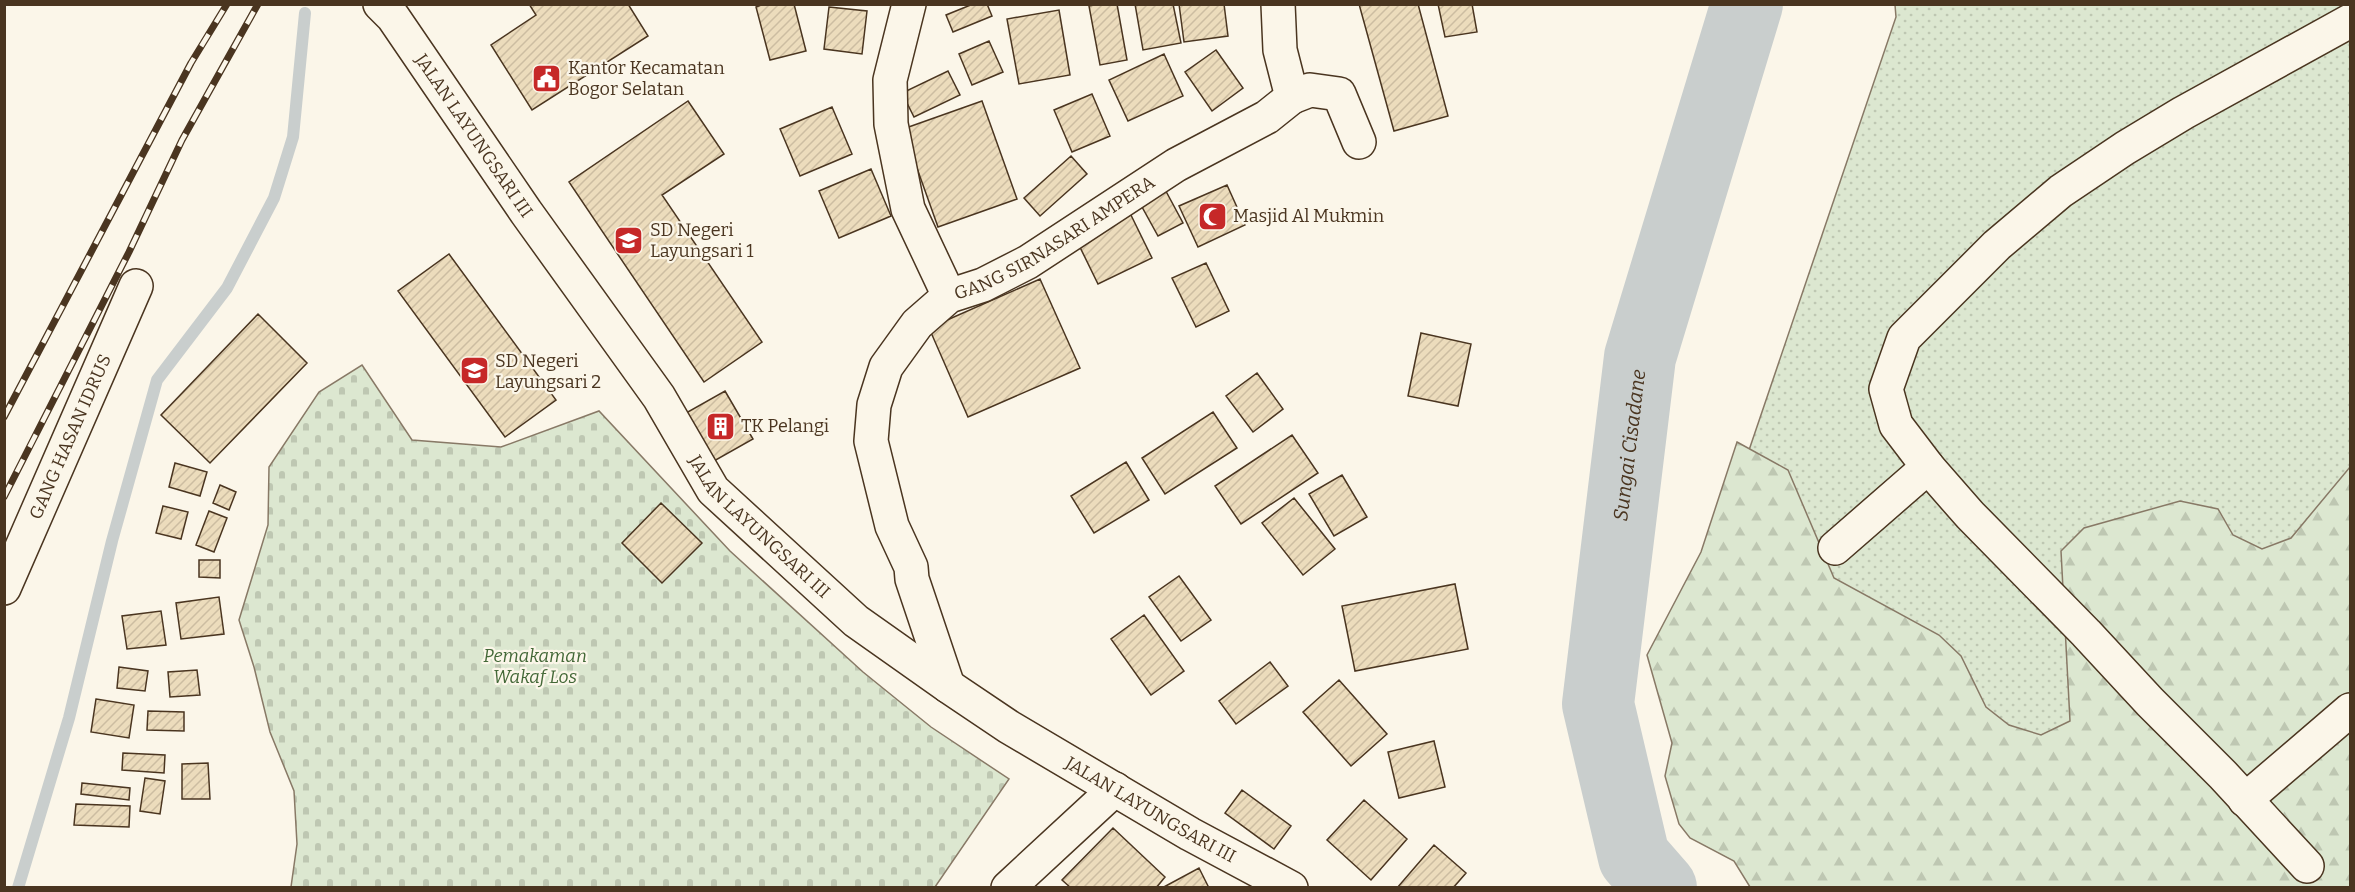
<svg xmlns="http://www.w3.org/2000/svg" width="2355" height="892" viewBox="0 0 2355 892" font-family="Bitter,serif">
<defs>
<pattern id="green-dots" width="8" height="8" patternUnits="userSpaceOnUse" patternTransform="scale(1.5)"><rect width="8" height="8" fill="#dce7d0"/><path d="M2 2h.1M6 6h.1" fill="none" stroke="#bec7b2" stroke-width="1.8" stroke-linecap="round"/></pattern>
<pattern id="forest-firs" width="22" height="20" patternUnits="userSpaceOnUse" patternTransform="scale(1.5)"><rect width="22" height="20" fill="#dce7d0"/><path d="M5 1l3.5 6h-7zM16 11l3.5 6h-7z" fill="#bec7b2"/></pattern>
<pattern id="cemetery-stones" width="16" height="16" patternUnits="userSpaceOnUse" patternTransform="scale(1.5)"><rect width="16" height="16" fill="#dce7d0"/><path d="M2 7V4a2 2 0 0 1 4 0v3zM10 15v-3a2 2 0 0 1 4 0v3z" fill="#bec7b2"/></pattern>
<pattern id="building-hatch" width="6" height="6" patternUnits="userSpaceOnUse" patternTransform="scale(1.5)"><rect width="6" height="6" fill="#ecdcbc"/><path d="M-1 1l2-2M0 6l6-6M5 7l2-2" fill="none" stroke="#ccbda1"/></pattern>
</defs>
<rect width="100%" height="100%" fill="#fbf6e9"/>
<path fill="url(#green-dots)" stroke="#887966" stroke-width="1.5" d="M 1895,5 L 2350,5 L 2350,887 L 1702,633 L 1727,515 L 1896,17 Z"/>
<path fill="url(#forest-firs)" stroke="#887966" stroke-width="1.5" d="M 1737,442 L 1788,470 L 1834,578 L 1939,635 L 1961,656 L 1986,707 L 2009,725 L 2041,735 L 2070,721 L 2061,551 L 2084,528 L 2180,501 L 2218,509 L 2233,535 L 2262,549 L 2291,538 L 2350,467 L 2350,887 L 1750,887 L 1734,861 L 1690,838 L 1679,824 L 1665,776 L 1672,743 L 1647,655 L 1701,552 Z"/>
<path fill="url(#cemetery-stones)" stroke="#887966" stroke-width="1.5" d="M 362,365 L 412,440 L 501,447 L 599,411 L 730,551 L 863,672 L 931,727 L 1009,779 L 935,887 L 291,887 L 297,844 L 294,791 L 270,732 L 254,667 L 239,620 L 268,525 L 269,467 L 319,392 Z"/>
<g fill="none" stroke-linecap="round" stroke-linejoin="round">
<path stroke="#c9cecd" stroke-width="12" d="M 18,888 L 69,718 L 112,541 L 157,380 L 227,288 L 274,198 L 293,137 L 305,13"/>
<path stroke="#c9cecd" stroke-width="72" id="s1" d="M 1661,888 L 1634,857 L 1598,704 L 1640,357 L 1747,4"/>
</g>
<path fill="url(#building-hatch)" stroke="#4a3520" stroke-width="1.5" d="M 529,4 L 628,4 L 648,36 L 532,110 L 491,45 L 536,15 Z
M 764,4 L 794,4 L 806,51 L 770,60 L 756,7 Z
M 973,4 L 987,4 L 992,16 L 953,32 L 946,15 Z
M 1097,4 L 1117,4 L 1127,60 L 1100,65 L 1089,6 Z
M 1135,4 L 1173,4 L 1181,43 L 1143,50 Z
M 1179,4 L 1224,4 L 1228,36 L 1184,42 Z
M 1359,4 L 1418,4 L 1448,116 L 1394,131 Z
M 1438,4 L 1472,4 L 1477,32 L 1445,37 Z
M 829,7 L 867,11 L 862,54 L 824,49 Z
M 1059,10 L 1070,75 L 1019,84 L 1007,19 Z
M 989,41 L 1003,72 L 972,85 L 959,54 Z
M 1216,50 L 1243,88 L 1212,111 L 1185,72 Z
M 1164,54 L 1183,96 L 1128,121 L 1109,80 Z
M 948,71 L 960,95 L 914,117 L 902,93 Z
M 1092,94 L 1110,136 L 1072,152 L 1054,110 Z
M 688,101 L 724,154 L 662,195 L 762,342 L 704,382 L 569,182 Z
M 982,101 L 1017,199 L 938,227 L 903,129 Z
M 832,107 L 852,154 L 800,176 L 780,129 Z
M 1071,156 L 1087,174 L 1040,216 L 1024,198 Z
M 871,169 L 891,216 L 839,238 L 819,191 Z
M 1161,182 L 1183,223 L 1158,236 L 1136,196 Z
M 1227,185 L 1245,225 L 1198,247 L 1179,206 Z
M 1128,209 L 1152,258 L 1098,284 L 1074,235 Z
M 449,254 L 556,400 L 505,437 L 398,291 Z
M 1206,263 L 1229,311 L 1196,327 L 1172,278 Z
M 1040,279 L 1080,368 L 968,417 L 929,328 Z
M 258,314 L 307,363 L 210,463 L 161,415 Z
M 1421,333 L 1471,344 L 1458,406 L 1408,396 Z
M 1257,373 L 1283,409 L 1253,432 L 1226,396 Z
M 725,391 L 753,439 L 714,461 L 686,413 Z
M 1213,412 L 1237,448 L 1165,494 L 1142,458 Z
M 1292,435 L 1318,473 L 1241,524 L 1215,486 Z
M 1126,462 L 1149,500 L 1094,533 L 1071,496 Z
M 175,463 L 207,472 L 200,496 L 169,487 Z
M 1342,475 L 1367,517 L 1334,536 L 1309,494 Z
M 220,485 L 236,492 L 229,510 L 213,503 Z
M 1294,498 L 1335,549 L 1303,575 L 1262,523 Z
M 661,503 L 702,543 L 662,583 L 622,543 Z
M 163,506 L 188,512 L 181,539 L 156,533 Z
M 209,511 L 227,518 L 214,552 L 196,545 Z
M 199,560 L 220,560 L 220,578 L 199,577 Z
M 1179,576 L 1211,620 L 1181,641 L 1149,597 Z
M 1455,584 L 1468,649 L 1355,671 L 1342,606 Z
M 219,597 L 224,634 L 181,639 L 176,603 Z
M 161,611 L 166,645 L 127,649 L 122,616 Z
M 1144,615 L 1184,671 L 1151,695 L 1111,639 Z
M 1270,662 L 1288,686 L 1236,724 L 1219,701 Z
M 119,667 L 148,671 L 145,691 L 117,688 Z
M 197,670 L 200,695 L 170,697 L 168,672 Z
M 1339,680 L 1387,734 L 1351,766 L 1303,712 Z
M 96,699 L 134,705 L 129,738 L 91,732 Z
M 148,711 L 184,712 L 184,731 L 147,730 Z
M 1434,741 L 1445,787 L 1399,798 L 1388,752 Z
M 123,753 L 165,755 L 164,773 L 122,770 Z
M 208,763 L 210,799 L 182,799 L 182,764 Z
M 145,778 L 165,781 L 160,814 L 140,811 Z
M 82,783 L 130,788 L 129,800 L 81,794 Z
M 1242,790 L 1291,826 L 1274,849 L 1225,813 Z
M 1364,800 L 1407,839 L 1371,880 L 1327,840 Z
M 76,804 L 130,806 L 129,827 L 74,825 Z
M 1113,828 L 1165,877 L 1156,888 L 1071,888 L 1062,880 Z
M 1434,845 L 1466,873 L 1453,888 L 1397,888 Z
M 1199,868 L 1209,888 L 1162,888 Z"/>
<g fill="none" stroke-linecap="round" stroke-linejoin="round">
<defs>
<g id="minor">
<path id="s2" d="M 380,4 L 393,17 L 526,212 L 659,397 L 713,490 L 856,621 L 948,686 L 1009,727 L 1190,834 L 1291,888"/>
<path d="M 909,4 L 890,80 L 891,124 L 908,209 L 949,296"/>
<path d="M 1292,97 L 1310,90 L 1339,94 L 1359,142"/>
<path d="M 1835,548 L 1928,467"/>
<path id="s3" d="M 4,588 L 136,286"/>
<path id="s4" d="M 948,686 L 912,579 L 911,567 L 892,526 L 871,441 L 874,405 L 886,367 L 917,324 L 949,296 L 983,285 L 1028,262 L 1176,165 L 1267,117 L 1292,97 L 1280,50 L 1278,4"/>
<path d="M 2245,800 L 2350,710"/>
<path d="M 2307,866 L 2223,775 L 2150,702 L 2086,633 L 1970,515 L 1928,467 L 1896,425 L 1886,389 L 1904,338 L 1997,245 L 2061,191 L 2125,148 L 2183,113 L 2350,21"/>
<path d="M 1008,888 L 1115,789"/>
</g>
</defs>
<use href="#minor" stroke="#4a3520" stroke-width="36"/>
<use href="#minor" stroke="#fbf6e9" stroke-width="33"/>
<defs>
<path id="rail" d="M 4,417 L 191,63 L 227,4
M 4,497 L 129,252 L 182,140 L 258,4"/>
</defs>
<use href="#rail" stroke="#4a3520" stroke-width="7"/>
<use href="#rail" stroke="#fbf6e9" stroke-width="4.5" stroke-dasharray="14" stroke-linecap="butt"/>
</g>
<defs>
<symbol id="civic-square" viewBox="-11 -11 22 22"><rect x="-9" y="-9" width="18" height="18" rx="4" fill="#c62828" stroke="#fbf6e9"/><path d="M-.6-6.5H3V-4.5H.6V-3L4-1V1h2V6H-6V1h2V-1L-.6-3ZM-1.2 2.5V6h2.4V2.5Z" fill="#fff"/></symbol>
<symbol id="mosque-square" viewBox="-11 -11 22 22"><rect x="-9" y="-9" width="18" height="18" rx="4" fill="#c62828" stroke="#fbf6e9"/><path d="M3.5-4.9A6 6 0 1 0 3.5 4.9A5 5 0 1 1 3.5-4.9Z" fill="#fff"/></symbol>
<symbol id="school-square" viewBox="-11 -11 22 22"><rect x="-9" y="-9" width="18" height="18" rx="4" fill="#c62828" stroke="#fbf6e9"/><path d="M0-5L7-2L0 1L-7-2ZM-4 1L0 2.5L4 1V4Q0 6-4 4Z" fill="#fff"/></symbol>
<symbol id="building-square" viewBox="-11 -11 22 22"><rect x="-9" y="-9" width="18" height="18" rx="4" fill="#c62828" stroke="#fbf6e9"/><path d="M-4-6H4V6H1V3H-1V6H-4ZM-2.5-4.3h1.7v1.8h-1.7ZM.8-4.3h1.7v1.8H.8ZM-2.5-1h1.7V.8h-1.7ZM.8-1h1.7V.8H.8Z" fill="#fff"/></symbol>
</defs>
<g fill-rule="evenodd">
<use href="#civic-square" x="530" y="62" width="33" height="33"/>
<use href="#mosque-square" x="1196" y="200" width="33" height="33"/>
<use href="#school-square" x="612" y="224" width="33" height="33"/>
<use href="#school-square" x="458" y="354" width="33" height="33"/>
<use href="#building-square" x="704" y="410" width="33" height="33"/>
</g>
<g text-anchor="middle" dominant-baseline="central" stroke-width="4.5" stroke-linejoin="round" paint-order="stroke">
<g font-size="18" fill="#4a3520" stroke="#fbf6e9" text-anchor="start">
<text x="568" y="68">Kantor Kecamatan<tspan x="568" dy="21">Bogor Selatan</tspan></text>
<text x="1233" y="216">Masjid Al Mukmin</text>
<text x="650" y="230">SD Negeri<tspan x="650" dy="21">Layungsari 1</tspan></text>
<text x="495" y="361">SD Negeri<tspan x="495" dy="21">Layungsari 2</tspan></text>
<text x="741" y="426">TK Pelangi</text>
</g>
<g font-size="18" fill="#4a3520" stroke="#fbf6e9">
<text stroke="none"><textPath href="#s2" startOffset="162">JALAN LAYUNGSARI III</textPath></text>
<text stroke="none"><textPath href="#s4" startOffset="550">GANG SIRNASARI AMPERA</textPath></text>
<text stroke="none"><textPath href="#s3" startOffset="165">GANG HASAN IDRUS</textPath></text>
<text stroke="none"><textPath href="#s2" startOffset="648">JALAN LAYUNGSARI III</textPath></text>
<text stroke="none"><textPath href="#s2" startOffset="1134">JALAN LAYUNGSARI III</textPath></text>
</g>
<g font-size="18" font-style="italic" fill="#436837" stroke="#fbf6e9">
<text x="535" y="656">Pemakaman<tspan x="535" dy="21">Wakaf Los</tspan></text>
</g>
<g font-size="20" font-style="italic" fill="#4a3520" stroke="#fbf6e9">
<text stroke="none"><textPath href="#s1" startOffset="459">Sungai Cisadane</textPath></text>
</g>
</g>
<rect width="2355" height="892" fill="none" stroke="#4a3520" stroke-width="12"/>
</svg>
